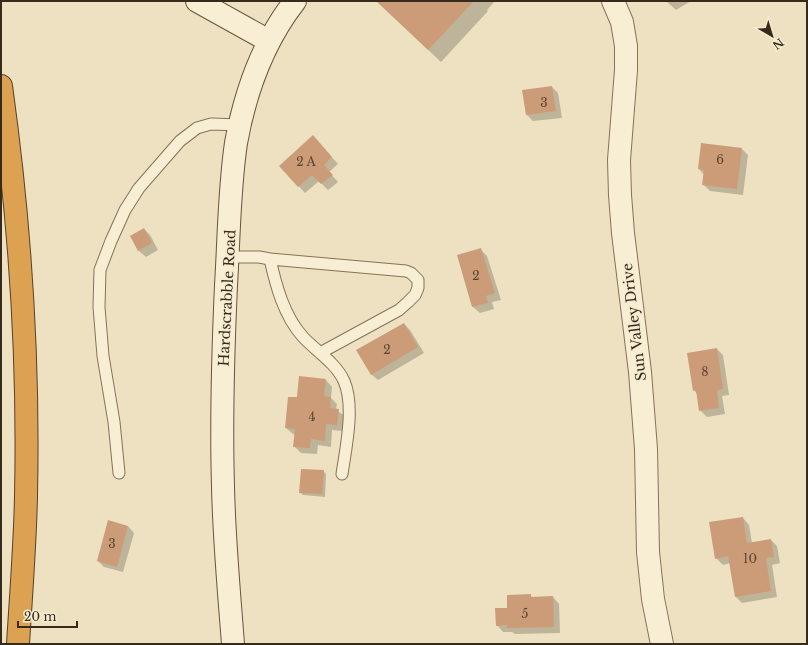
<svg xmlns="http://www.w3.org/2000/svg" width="808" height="645" viewBox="0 0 808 645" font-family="'Libre Baskerville',serif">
<rect width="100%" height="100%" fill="#ede1c1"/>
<path fill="#0003" d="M 377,1 L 495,1 L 487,10 L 488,11 L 441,62 Z
M 666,1 L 691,1 L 676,10 Z
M 552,87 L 558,93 L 562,118 L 533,121 L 527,115 L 524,91 Z
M 319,143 L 338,164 L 329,172 L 338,182 L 328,190 L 319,181 L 305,193 L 280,166 Z
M 742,149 L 748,155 L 743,195 L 710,191 L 703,184 L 704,175 L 699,169 Z
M 144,229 L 150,235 L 158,250 L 146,257 L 139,251 L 131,236 Z
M 481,250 L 487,256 L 501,300 L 492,302 L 494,309 L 480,313 L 473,307 L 458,256 Z
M 404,324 L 410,330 L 424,353 L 378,380 L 371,374 Z
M 717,349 L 723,355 L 729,395 L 722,396 L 725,414 L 707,417 L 700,410 L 697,394 L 694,390 Z
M 326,380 L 332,387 L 331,398 L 337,404 L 336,410 L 345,416 L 343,431 L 332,430 L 331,447 L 318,445 L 317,454 L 301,453 L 294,446 L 295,435 L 293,434 L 286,428 L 298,399 Z
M 323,471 L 326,474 L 325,497 L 303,495 L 300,492 Z
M 743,518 L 749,525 L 752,543 L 771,540 L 777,546 L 780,563 L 772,565 L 777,597 L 742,603 L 736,597 L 730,563 L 723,565 L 716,558 Z
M 128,526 L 134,533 L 123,572 L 104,567 L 98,561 Z
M 530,595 L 533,598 L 553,597 L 559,604 L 560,633 L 515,634 L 512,632 L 503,632 L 497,625 L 508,609 Z"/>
<path fill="#cb9c77" d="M 376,1 L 474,1 L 428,50 Z
M 552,86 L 556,111 L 526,115 L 522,90 Z
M 313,135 L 332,157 L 324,165 L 333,175 L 321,184 L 312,175 L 298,187 L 279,166 Z
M 701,143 L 742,148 L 737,189 L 702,185 L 704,170 L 698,169 Z
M 144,228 L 152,243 L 138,251 L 130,236 Z
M 481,248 L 495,293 L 486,296 L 488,303 L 472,307 L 457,255 Z
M 404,323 L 418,347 L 371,375 L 356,350 Z
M 717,348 L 723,389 L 717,390 L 719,408 L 699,411 L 696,390 L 693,391 L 687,353 Z
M 299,376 L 326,379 L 324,396 L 331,397 L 330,408 L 339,409 L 337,425 L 326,424 L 325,441 L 311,439 L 310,448 L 293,447 L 295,429 L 285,428 L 288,397 L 297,397 Z
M 301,469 L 324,470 L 322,494 L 299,493 Z
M 743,517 L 747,543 L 771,539 L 774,557 L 766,558 L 771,591 L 735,597 L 728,556 L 715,559 L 709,522 Z
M 108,520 L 128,526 L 117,567 L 97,561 Z
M 531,594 L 531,597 L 553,596 L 554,627 L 507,628 L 507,625 L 496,626 L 495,608 L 507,608 L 507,595 Z"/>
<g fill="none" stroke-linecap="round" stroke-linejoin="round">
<defs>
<path id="lane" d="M 228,257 L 259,257 L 270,259 C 276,286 284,316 303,337 C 316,351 336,363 344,381 C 355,406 346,447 342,474
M 270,259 L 406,271 L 411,273 L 418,280 L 418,288 L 415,295 L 408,302 L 399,310 L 320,353
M 119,473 L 114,422 L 103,356 L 99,307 L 100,270 L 111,241 L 125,210 L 139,188 L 180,141 L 197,128 L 211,124 L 241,125"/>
<path id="street" d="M 613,1 L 622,22 L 626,46 L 626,70 L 619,160 L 620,195 L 623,233 L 640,372 L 646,449 L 648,552 L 653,599 L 662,644"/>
<path id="secondary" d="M 197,1 L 269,41
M 233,644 C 229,591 224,539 223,486 C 221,419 223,352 226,285 C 229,238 229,190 236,143 C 245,93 263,42 295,1"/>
<path id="highway" d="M 1,86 C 20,222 29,359 26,496 C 25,545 21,595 18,644"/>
</defs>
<use href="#lane" stroke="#867259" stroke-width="13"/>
<use href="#street" stroke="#867259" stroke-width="24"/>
<use href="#secondary" stroke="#68533c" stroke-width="24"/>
<use href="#highway" stroke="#54402d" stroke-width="24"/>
<use href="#lane" stroke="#f8eed4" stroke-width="11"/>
<use href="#street" stroke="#f8eed4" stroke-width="22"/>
<use href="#secondary" stroke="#f8eed4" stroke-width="22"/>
<use href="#highway" stroke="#dda251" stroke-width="22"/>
</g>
<g text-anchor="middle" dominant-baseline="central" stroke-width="3" stroke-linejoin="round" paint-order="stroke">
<g font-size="12" fill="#5b4634">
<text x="544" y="102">3</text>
<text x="720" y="159">6</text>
<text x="306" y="161">2 A</text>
<text x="476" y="275">2</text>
<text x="387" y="349">2</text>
<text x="705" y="371">8</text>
<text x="312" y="416">4</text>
<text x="112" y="543">3</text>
<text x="750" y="558">10</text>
<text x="525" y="613">5</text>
</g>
<g font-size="14" fill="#362a1d" stroke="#f5ebd0">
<text transform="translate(227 298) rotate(-87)">Hardscrabble Road</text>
<text transform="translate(634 322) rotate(-97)">Sun Valley Drive</text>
</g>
</g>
<rect width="808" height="645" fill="none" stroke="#362a1d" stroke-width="4"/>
<g transform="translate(772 36) rotate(142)" stroke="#f5ebd0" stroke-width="3" paint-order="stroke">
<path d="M0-3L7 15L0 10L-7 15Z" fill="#362a1d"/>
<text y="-6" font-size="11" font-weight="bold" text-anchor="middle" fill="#362a1d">N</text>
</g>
<path d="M18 621v6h59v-6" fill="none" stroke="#362a1d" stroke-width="2"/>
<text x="24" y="621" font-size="12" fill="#362a1d" stroke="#f5ebd0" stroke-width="3" paint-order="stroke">20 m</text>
</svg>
